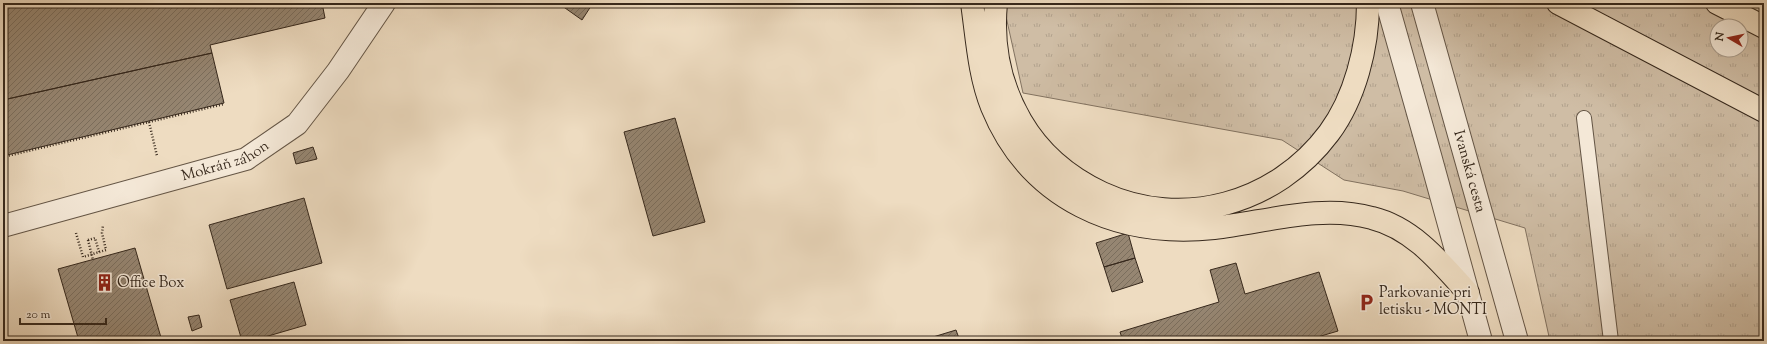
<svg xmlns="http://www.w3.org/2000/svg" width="1767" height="344" viewBox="0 0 1767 344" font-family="'Sorts Mill Goudy',serif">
<defs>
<pattern id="grass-tufts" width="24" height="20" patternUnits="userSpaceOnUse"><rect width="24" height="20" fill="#cfbda5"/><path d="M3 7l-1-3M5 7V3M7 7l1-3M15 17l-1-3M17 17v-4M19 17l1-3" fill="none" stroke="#b2a28d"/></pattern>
<pattern id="building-hatch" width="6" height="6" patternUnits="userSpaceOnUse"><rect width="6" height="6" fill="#968672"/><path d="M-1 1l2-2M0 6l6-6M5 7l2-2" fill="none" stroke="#7b6e5d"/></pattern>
</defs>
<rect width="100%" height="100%" fill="#eedcc1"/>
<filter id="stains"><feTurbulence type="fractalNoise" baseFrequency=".005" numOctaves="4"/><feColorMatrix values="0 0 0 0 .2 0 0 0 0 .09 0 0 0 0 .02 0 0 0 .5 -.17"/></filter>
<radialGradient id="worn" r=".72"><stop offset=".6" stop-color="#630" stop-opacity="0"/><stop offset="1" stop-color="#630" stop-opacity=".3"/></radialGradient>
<path fill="url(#grass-tufts)" stroke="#827260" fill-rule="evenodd" d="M 1003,3 L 1764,3 L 1764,341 L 1550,341 L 1525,228 L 1403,191 L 1344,180 L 1282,140 L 1023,93 ZM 1717,26 L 1741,26 L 1741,50 L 1717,50 Z"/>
<path fill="url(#building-hatch)" stroke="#36281c" d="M 3,3 L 322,3 L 325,18 L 210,45 L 212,53 L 3,100 Z
M 558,3 L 593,3 L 582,20 Z
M 212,53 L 224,103 L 3,156 L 3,100 Z
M 675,118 L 705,222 L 653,236 L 624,132 Z
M 313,147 L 317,159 L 296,164 L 293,153 Z
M 304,198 L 322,263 L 227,289 L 209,225 Z
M 1128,233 L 1135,258 L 1104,267 L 1096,243 Z
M 135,248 L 162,341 L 79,341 L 58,269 Z
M 1135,258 L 1143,282 L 1112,292 L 1104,267 Z
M 1236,263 L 1245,294 L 1319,272 L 1338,331 L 1304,341 L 1123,341 L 1120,332 L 1219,302 L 1210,270 Z
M 294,282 L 306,325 L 251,341 L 242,341 L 230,300 Z
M 199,315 L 202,327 L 192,331 L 188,317 Z
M 956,330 L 960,341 L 920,341 Z"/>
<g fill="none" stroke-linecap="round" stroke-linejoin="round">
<defs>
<path id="service" d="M 1584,118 L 1611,341"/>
<g id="minor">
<path id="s1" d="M 3,226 L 246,159 L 297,124 L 338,71 L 384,3"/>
</g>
<g id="tertiary">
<path d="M 1387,3 L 1431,159 L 1481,341"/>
<path id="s2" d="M 1422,3 L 1517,341"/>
</g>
<path id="motorway" d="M 972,3 C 977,38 979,75 992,107 C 1030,200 1118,238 1214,228 C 1266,222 1321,204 1372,218 C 1413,228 1441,263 1468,293
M 996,3 C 992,44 1000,85 1021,121 C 1039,152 1068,177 1102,193 C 1182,230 1276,204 1329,133 C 1355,98 1368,47 1368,3
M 1558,3 L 1764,111
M 1717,3 L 1764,27"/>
</defs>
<use href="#service" stroke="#645545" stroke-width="16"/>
<use href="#minor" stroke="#645545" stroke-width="24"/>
<use href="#tertiary" stroke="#645545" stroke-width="24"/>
<use href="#motorway" stroke="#36281c" stroke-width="24"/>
<path stroke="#36281c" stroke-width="2.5" stroke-dasharray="1 2" stroke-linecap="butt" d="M 149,122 L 157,156
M 3,157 L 224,104
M 76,233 L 83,257 L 106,250 L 102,233 L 103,225
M 88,240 L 95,238 L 99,252"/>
<use href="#service" stroke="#f4e8d7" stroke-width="14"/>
<use href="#minor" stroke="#f4e8d7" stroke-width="22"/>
<use href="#tertiary" stroke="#f4e8d7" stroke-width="22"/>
<use href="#motorway" stroke="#eedcc1" stroke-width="22"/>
<path stroke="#36281c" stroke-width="2.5" stroke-dasharray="1 2" stroke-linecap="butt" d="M 88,240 L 93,260"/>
</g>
<defs>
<symbol id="building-bare" viewBox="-9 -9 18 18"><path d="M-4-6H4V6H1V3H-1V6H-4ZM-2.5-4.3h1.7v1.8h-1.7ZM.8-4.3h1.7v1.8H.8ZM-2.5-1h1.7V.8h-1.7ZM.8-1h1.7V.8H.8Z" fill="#8f2418" stroke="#f4e8d7" stroke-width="2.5" paint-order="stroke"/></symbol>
<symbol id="parking-bare" viewBox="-9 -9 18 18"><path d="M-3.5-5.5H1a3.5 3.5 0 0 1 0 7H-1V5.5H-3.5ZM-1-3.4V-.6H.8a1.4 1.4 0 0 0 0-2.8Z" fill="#8f2418" stroke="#f4e8d7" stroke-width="2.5" paint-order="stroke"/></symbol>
</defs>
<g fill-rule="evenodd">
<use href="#building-bare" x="92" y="270" width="25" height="25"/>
<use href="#parking-bare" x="1354" y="290" width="25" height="25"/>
</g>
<g text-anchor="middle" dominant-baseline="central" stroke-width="3" stroke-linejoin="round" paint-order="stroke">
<g font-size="15" fill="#36281c" stroke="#f4e8d7">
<text stroke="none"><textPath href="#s1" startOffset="232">Mokráň záhon</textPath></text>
<text stroke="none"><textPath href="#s2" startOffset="175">Ivanská cesta</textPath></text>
</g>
<g font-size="15" fill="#36281c" stroke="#f4e8d7" text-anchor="start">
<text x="117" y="283">Office Box</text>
<text x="1379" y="293">Parkovanie pri<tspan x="1379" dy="17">letisku - MONTI</tspan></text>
</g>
</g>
<rect width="1767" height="344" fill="none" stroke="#eedcc1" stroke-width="16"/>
<rect x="4" y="4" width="1759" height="336" fill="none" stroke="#36281c" stroke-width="2"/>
<rect x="8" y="8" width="1751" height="328" fill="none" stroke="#36281c"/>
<g transform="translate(1729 38) rotate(279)"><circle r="19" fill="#f4e8d7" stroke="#a89b8c"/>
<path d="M0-3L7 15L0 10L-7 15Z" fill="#8f2418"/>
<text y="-6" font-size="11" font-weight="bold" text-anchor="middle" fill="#36281c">N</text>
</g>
<path d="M20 318v6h86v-6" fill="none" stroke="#36281c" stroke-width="2"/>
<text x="26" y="318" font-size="12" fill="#36281c" stroke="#f4e8d7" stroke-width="3" paint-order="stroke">20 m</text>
<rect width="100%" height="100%" filter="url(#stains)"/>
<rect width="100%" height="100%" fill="url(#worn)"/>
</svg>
